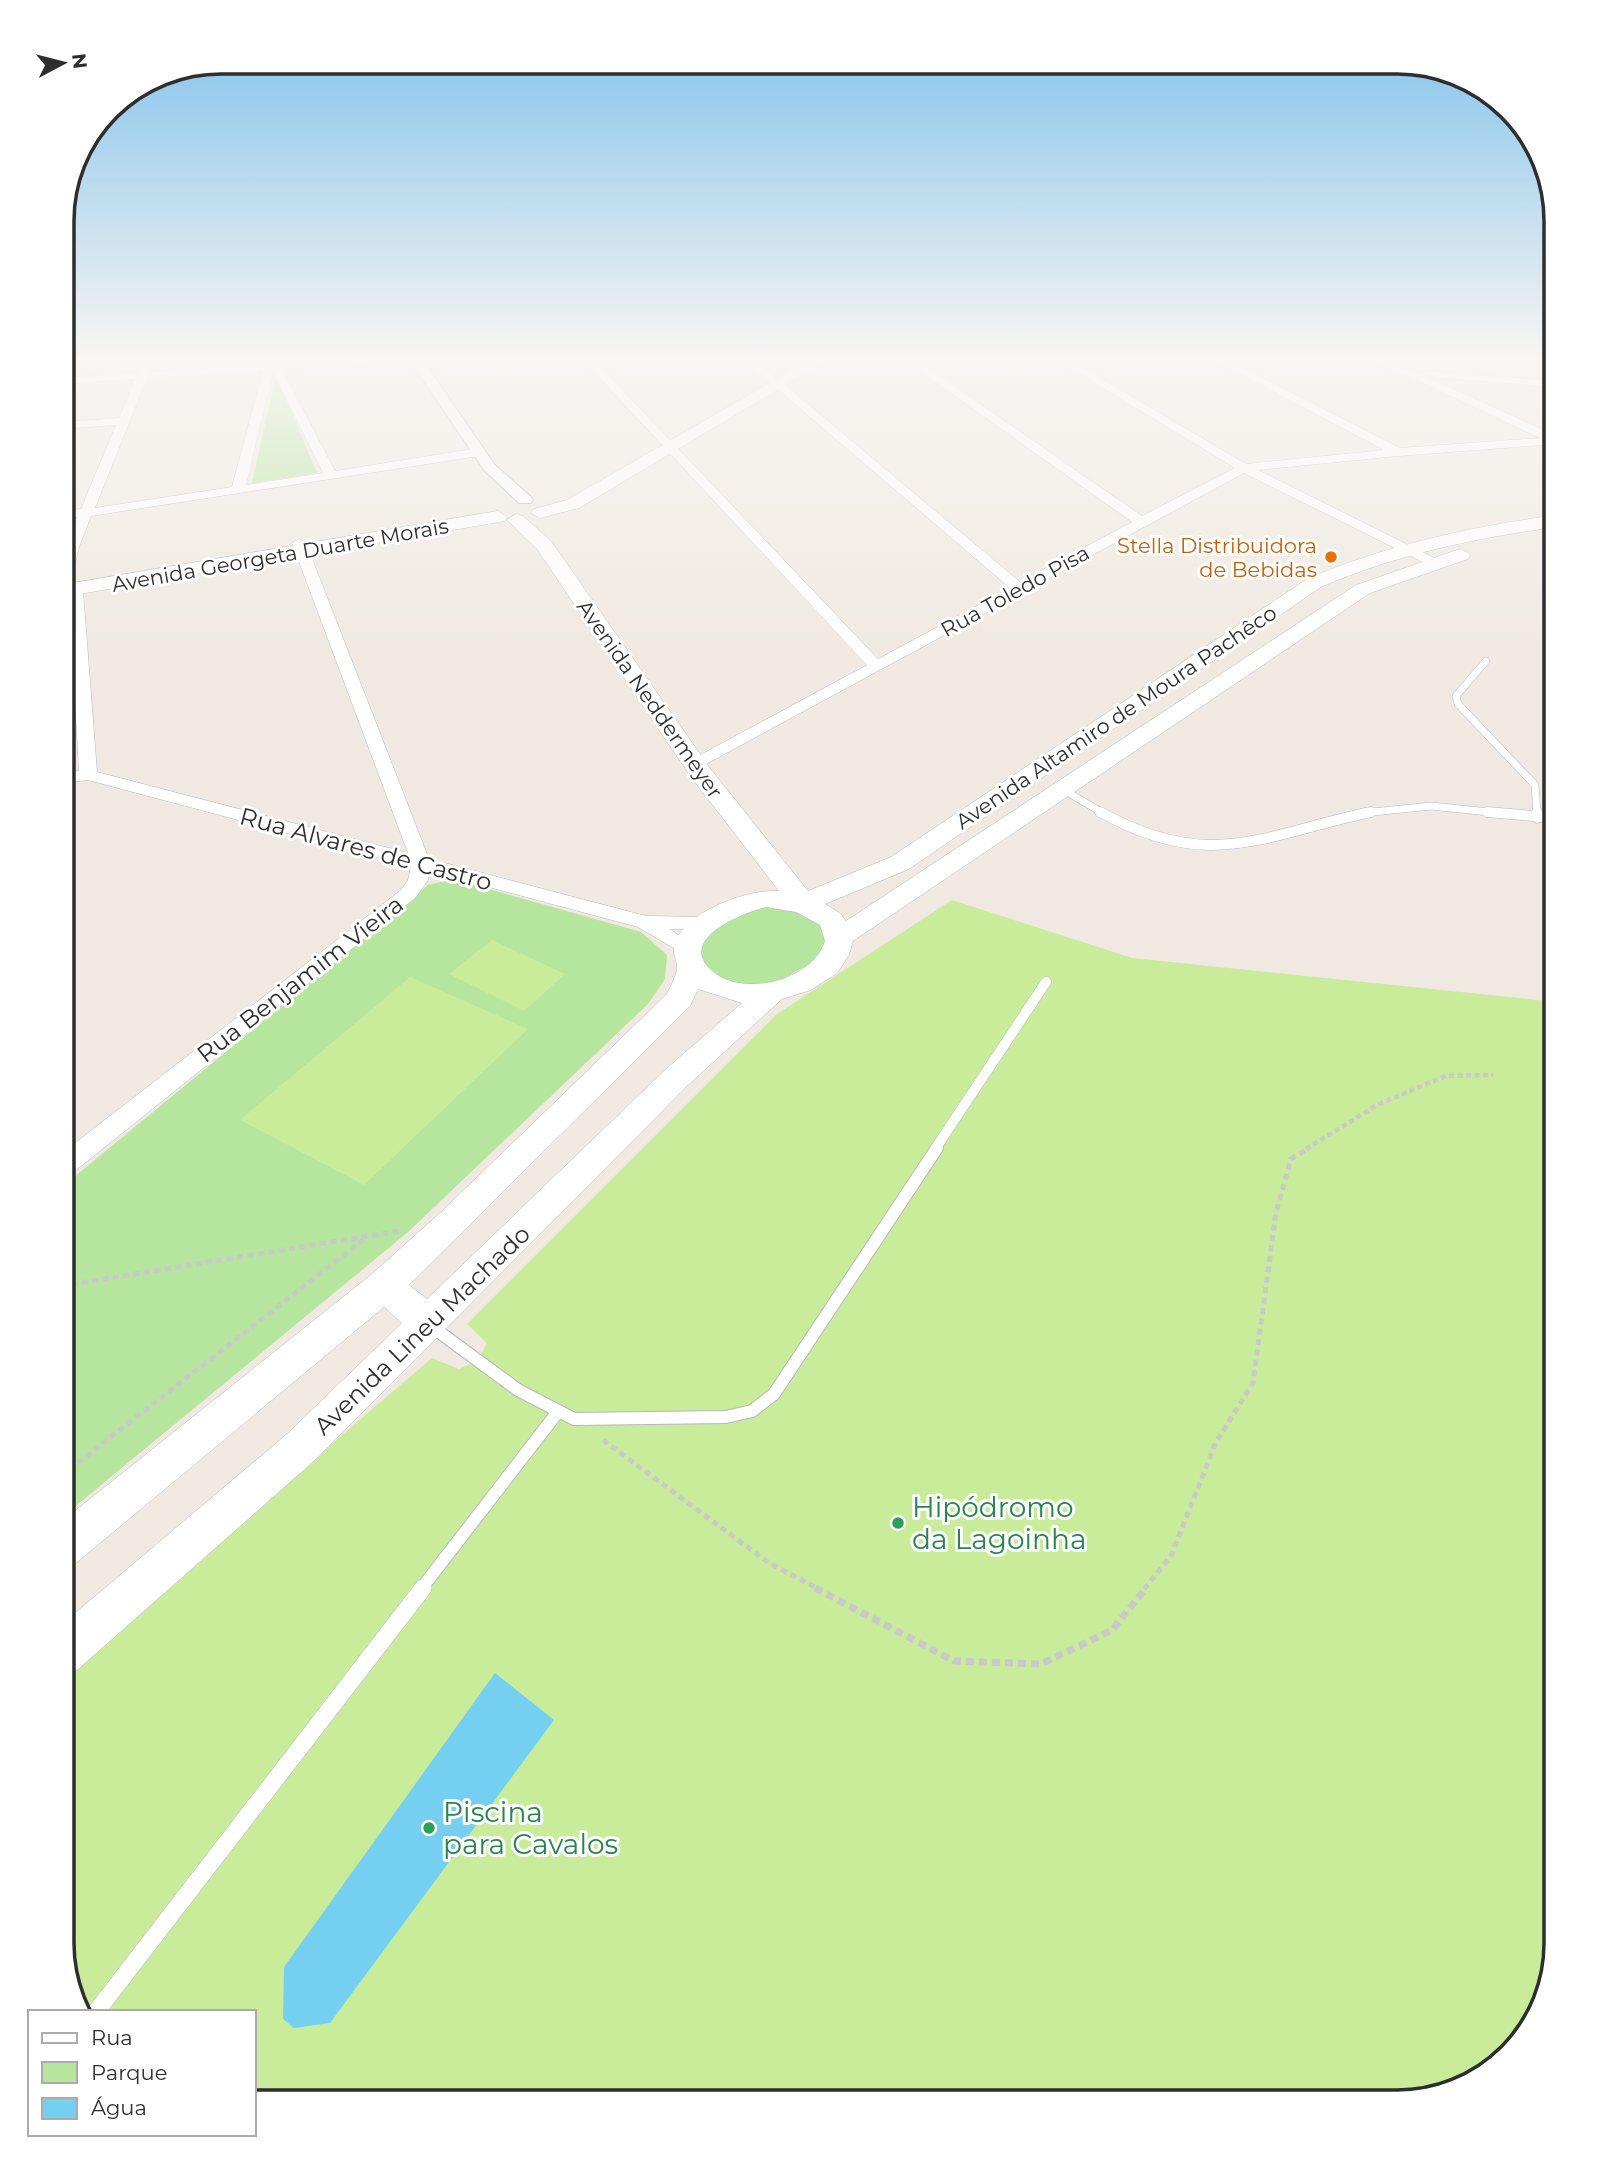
<svg xmlns="http://www.w3.org/2000/svg" width="1618" height="2164" viewBox="0 0 1618 2164" font-family="Montserrat,sans-serif">
<rect width="100%" height="100%" fill="#efe9e1"/>
<path fill="#b6e59e" d="M 276,375 L 317,473 L 252,483 Z
M 453,879 L 641,932 L 667,955 L 665,979 L 648,1004 L 408,1232 L 61,1518 L 61,1188 L 428,885 Z
M 759,905 L 813,913 L 830,934 L 817,960 L 770,986 L 751,987 L 706,974 L 696,963 L 698,936 Z"/>
<path fill="#c9ec9a" d="M 952,900 L 1132,958 L 1557,1002 L 1557,1944 L 1536,2023 L 1486,2076 L 1398,2103 L 254,2103 L 254,2012 L 82,2012 L 61,1943 L 61,1676 L 432,1358 L 459,1369 L 477,1361 L 487,1343 L 467,1324 L 777,1014 Z
M 492,940 L 565,974 L 524,1011 L 449,974 Z
M 410,977 L 528,1029 L 364,1185 L 240,1120 Z"/>
<path fill="#75cff0" d="M 495,1673 L 554,1720 L 330,2023 L 294,2028 L 283,2019 L 284,1967 Z"/>
<g fill="none" stroke-linecap="round" stroke-linejoin="round">
<defs>
<path id="service-far3" d="M 1486,661 L 1456,696 L 1458,704 L 1535,785 L 1537,813
M 1062,789 L 1103,813
M 1363,813 L 1431,806 L 1499,813"/>
<path id="service-far2" d="M 1100,812 C 1211,873 1261,835 1371,812
M 1487,812 L 1557,818
M 1537,812 L 1537,818
M 935,1149 L 1046,982"/>
<path id="service-far1" d="M 431,1326 L 518,1390 L 574,1419 L 726,1417 L 752,1411 L 774,1394 L 937,1148
M 421,1589 L 557,1413"/>
<path id="service" d="M 96,2012 L 423,1588"/>
<path id="minor" d="M 144,359 L 154,359 L 149,372 L 264,364 L 266,359 L 276,359 L 275,363 L 385,359 L 380,362 L 282,369 L 335,471 L 479,448 L 485,452 L 479,456 L 91,516 L 79,547 L 71,580 L 83,591 L 97,772 L 408,853 L 292,543 L 299,539 L 306,543 L 429,859 L 646,916 L 707,917 L 714,918 L 717,923 L 714,928 L 670,929 L 697,949 L 694,954 L 687,956 L 638,927 L 429,871 L 428,880 L 415,898 L 70,1175 L 61,1177 L 61,1154 L 401,890 L 408,880 L 411,866 L 88,780 L 62,783 L 62,773 L 79,771 L 69,592 L 62,586 L 62,560 L 77,517 L 62,519 L 62,511 L 81,509 L 116,425 L 62,429 L 62,422 L 119,418 L 135,379 L 62,384 L 62,378 L 138,372 ZM 263,370 L 232,487 L 95,508 L 147,378 ZM 273,372 L 323,473 L 246,485 Z
M 441,359 L 417,365 L 412,362 L 415,359 Z
M 582,359 L 593,359 L 878,659 L 1010,588 L 742,359 L 754,359 L 1020,582 L 1132,522 L 903,359 L 915,359 L 1142,516 L 1235,468 L 1055,359 L 1068,359 L 1246,464 L 1384,450 L 1212,359 L 1226,359 L 1400,448 L 1540,438 L 1372,359 L 1386,359 L 1419,374 L 1424,371 L 1557,381 L 1557,387 L 1427,377 L 1557,436 L 1557,444 L 1398,456 L 1258,470 L 1438,560 L 1438,566 L 1433,567 L 1244,473 L 695,770 L 689,769 L 686,765 L 689,761 L 867,665 Z"/>
<path id="tertiary" d="M 409,359 L 422,359 L 494,464 L 531,497 L 533,500 L 531,503 L 519,503 L 484,470 Z"/>
<path id="secondary" d="M 811,359 L 829,359 L 579,508 L 540,518 L 531,513 L 534,509 L 567,500 Z
M 498,511 L 507,517 L 505,521 L 62,597 L 62,585 Z
M 516,514 L 523,516 L 551,541 L 709,767 L 808,891 L 891,857 L 1307,579 C 1387,545 1470,527 1557,515 L 1557,527 C 1475,538 1397,554 1321,587 L 909,869 L 825,904 L 840,913 L 846,921 L 1356,585 L 1454,551 L 1461,549 L 1471,555 L 1468,559 L 1370,593 L 853,941 L 849,955 L 837,973 L 811,990 L 782,999 L 687,1086 L 315,1460 L 77,1670 L 61,1676 L 61,1625 L 287,1434 L 402,1323 L 384,1307 L 76,1563 L 61,1569 L 61,1522 L 372,1274 L 440,1213 L 667,994 C 670,987 676,977 677,969 C 678,963 673,955 674,948 C 680,912 748,889 779,891 L 691,777 L 537,549 L 507,520 ZM 766,907 L 796,912 L 820,925 L 825,941 C 812,983 735,1000 707,966 C 682,936 746,912 766,907 ZM 698,989 L 742,1003 L 665,1070 L 427,1299 L 409,1285 L 690,1006 Z"/>
</defs>
<use href="#service-far3" stroke="#b4b7c1" stroke-width="8"/>
<use href="#service-far2" stroke="#b4b7c1" stroke-width="11"/>
<use href="#service-far1" stroke="#b4b7c1" stroke-width="14"/>
<use href="#service" stroke="#b4b7c1" stroke-width="18"/>
<use href="#minor" stroke="#b4b7c1" stroke-width="1"/>
<use href="#tertiary" stroke="#b4b7c1" stroke-width="2"/>
<use href="#secondary" stroke="#b4b7c1" stroke-width="1"/>
<path stroke="#c9c9c9" stroke-width="4.5" stroke-dasharray="5 3.5" stroke-linecap="butt" d="M 1306,1149 L 1379,1104 L 1446,1076 L 1493,1075"/>
<path stroke="#c9c9c9" stroke-width="5" stroke-dasharray="6 4.5" stroke-linecap="butt" d="M 61,1286 L 399,1231
M 603,1440 L 769,1563 L 819,1589
M 61,1476 L 367,1237
M 1144,1589 L 1171,1556 L 1216,1442 L 1253,1383 L 1276,1212 L 1291,1159 L 1309,1148"/>
<path stroke="#c9c9c9" stroke-width="7" stroke-dasharray="8 5" stroke-linecap="butt" d="M 815,1588 L 954,1661 L 1041,1664 L 1112,1630 L 1146,1588"/>
<use href="#service-far3" stroke="#fff" stroke-width="7"/>
<use href="#service-far2" stroke="#fff" stroke-width="10"/>
<use href="#service-far1" stroke="#fff" stroke-width="12"/>
<use href="#service" stroke="#fff" stroke-width="17"/>
<use href="#minor" fill="#fff" fill-rule="evenodd"/>
<use href="#tertiary" fill="#fff" fill-rule="evenodd"/>
<use href="#secondary" fill="#fff" fill-rule="evenodd"/>
</g>
<linearGradient id="sky" x2="0" y2="1"><stop stop-color="#7abfeb"/><stop offset="0.54" stop-color="#f8f5f2"/><stop offset="1" stop-color="#f8f5f2" stop-opacity="0"/></linearGradient>
<rect width="1618" height="662" fill="url(#sky)"/>
<circle fill="#e8710a" stroke="#fff" stroke-width="2.5" cx="1331" cy="557" r="7"/>
<g fill="#2e9e5b" stroke="#fff" stroke-width="2.5">
<circle cx="898" cy="1523" r="7"/>
<circle cx="429" cy="1828" r="7"/>
</g>
<g text-anchor="middle" dominant-baseline="central" stroke-width="6" stroke-linejoin="round" paint-order="stroke">
<g font-size="21" fill="#c56008" stroke="#fff" text-anchor="end">
<text x="1317" y="545">Stella Distribuidora<tspan x="1317" dy="24">de Bebidas</tspan></text>
</g>
<g font-size="21" fill="#2e2e2e" stroke="#fff">
<text transform="translate(280 555) rotate(-10)">Avenida Georgeta Duarte Morais</text>
<text transform="translate(1015 591) rotate(-29)">Rua Toledo Pisa</text>
<text transform="translate(650 699) rotate(55)">Avenida Neddermeyer</text>
<text transform="translate(1116 717) rotate(-34)">Avenida Altamiro de Moura Pachêco</text>
</g>
<g font-size="24" fill="#2e2e2e" stroke="#fff">
<text transform="translate(366 849) rotate(15)">Rua Alvares de Castro</text>
<text transform="translate(300 979) rotate(-38)">Rua Benjamim Vieira</text>
<text transform="translate(422 1330) rotate(-44)">Avenida Lineu Machado</text>
</g>
<g font-size="28" fill="#27864d" stroke="#fff" text-anchor="start">
<text x="912" y="1507">Hipódromo<tspan x="912" dy="32">da Lagoinha</tspan></text>
<text x="443" y="1812">Piscina<tspan x="443" dy="32">para Cavalos</tspan></text>
</g>
</g>
<path d="M0 0H1618V2164H0ZM221 74H1397A147 147 0 0 1 1544 221V1943A147 147 0 0 1 1397 2090H221A147 147 0 0 1 74 1943V221A147 147 0 0 1 221 74Z" fill="#fff" fill-rule="evenodd"/>
<path fill="none" stroke="#2e2e2e" stroke-width="3.5" d="M221 74H1397A147 147 0 0 1 1544 221V1943A147 147 0 0 1 1397 2090H221A147 147 0 0 1 74 1943V221A147 147 0 0 1 221 74Z"/>
<rect x="28" y="2010" width="228" height="126" fill="#ffffff" stroke="#ababab" stroke-width="2"/>
<rect x="42" y="2033" width="35" height="10" fill="#ffffff" stroke="#ababab" stroke-width="2"/>
<text x="91" y="2045" font-size="21" fill="#2e2e2e">Rua</text>
<rect x="42" y="2062" width="35" height="21" fill="#b6e59e" stroke="#ababab" stroke-width="2"/>
<text x="91" y="2080" font-size="21" fill="#2e2e2e">Parque</text>
<rect x="42" y="2098" width="35" height="21" fill="#75cff0" stroke="#ababab" stroke-width="2"/>
<text x="91" y="2115" font-size="21" fill="#2e2e2e">Água</text>
<g transform="translate(63 63) rotate(83)" stroke="#ffffff" stroke-width="5" paint-order="stroke">
<path d="M0-5L12 26L0 18L-12 26Z" fill="#2e2e2e"/>
<text y="-10" font-size="19" font-weight="bold" text-anchor="middle" fill="#2e2e2e">N</text>
</g>
</svg>
